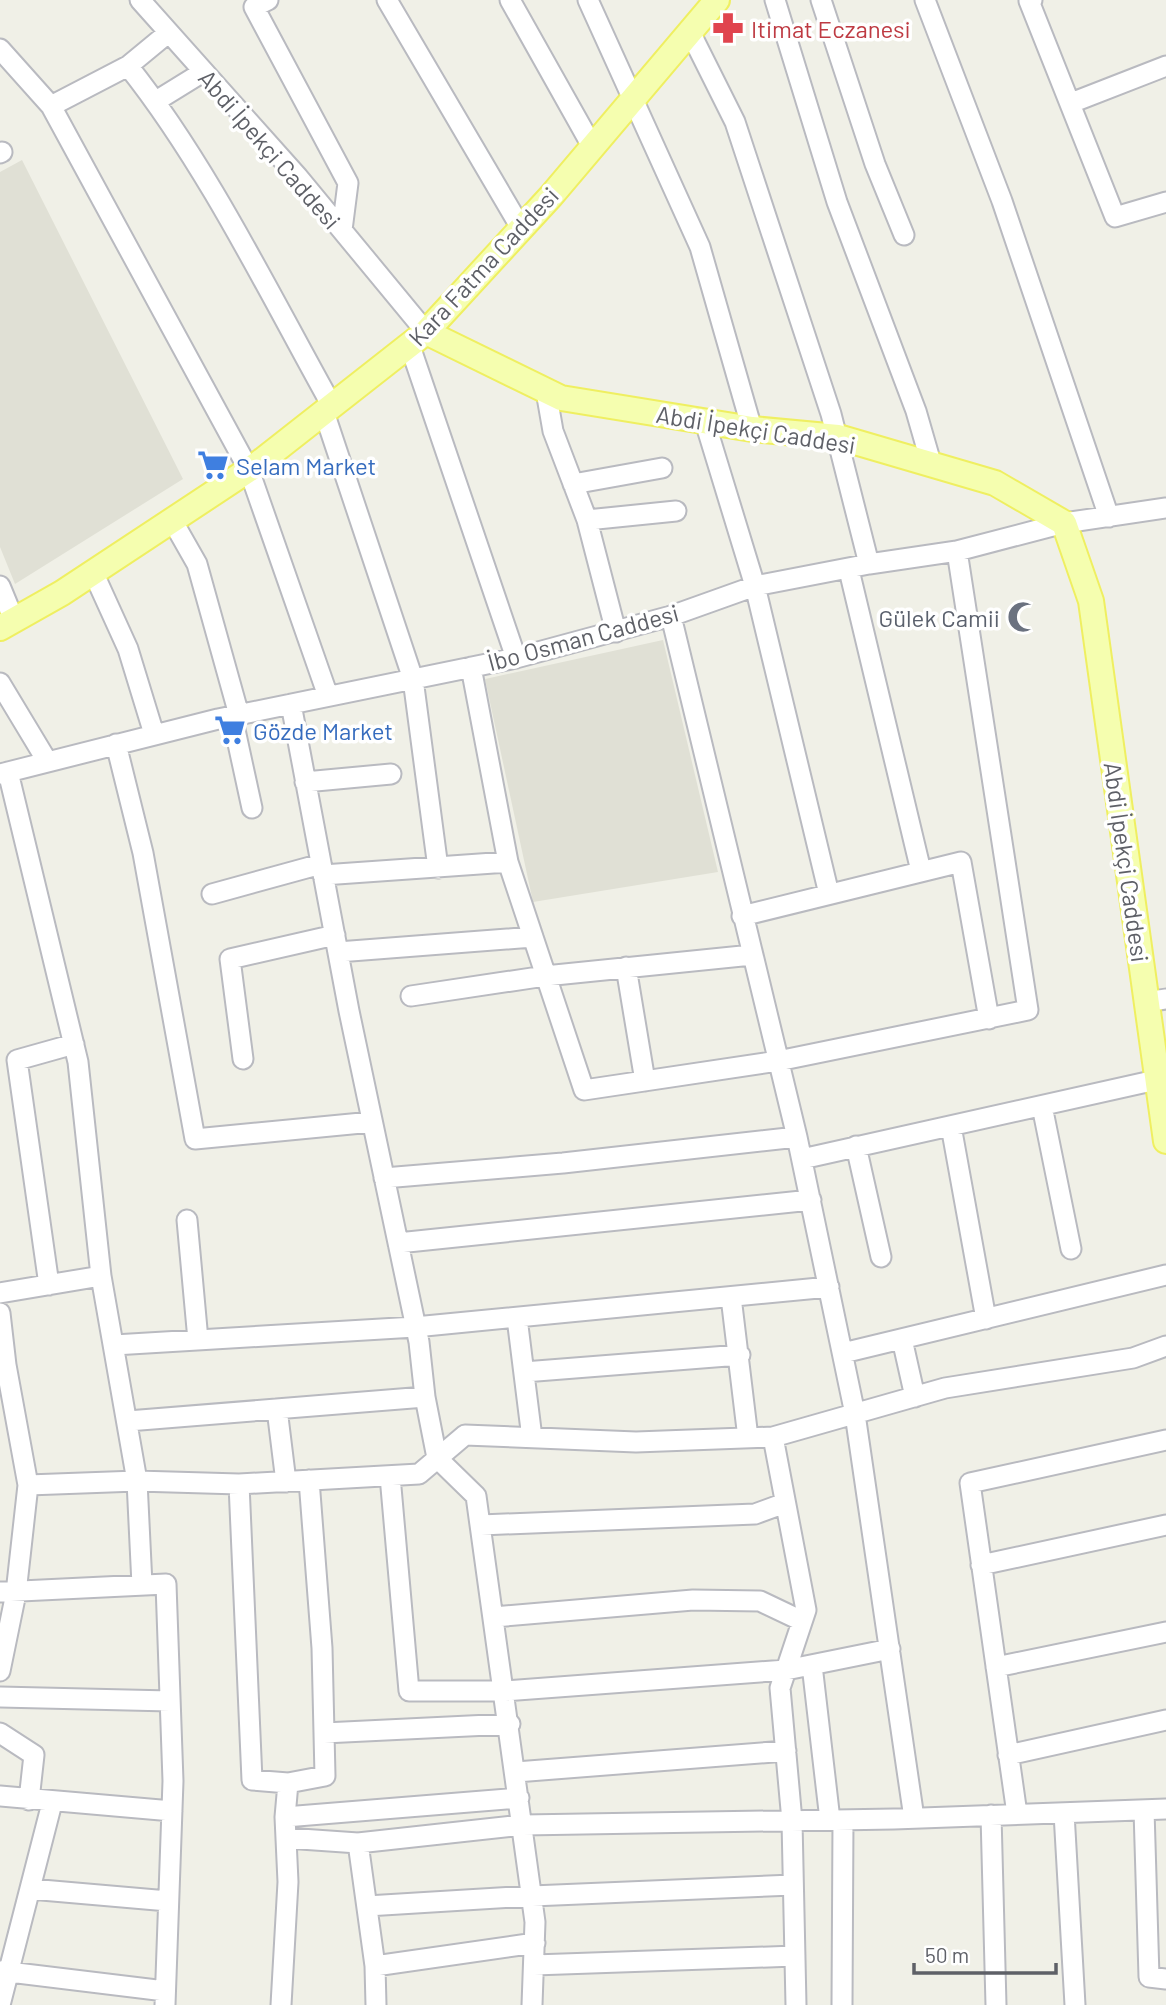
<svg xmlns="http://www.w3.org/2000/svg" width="1166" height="2005" viewBox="0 0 1166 2005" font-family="Barlow,sans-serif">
<rect width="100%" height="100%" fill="#f0f0e7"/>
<path fill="#e0e0d5" d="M 22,160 L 183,479 L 15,584 L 0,547 L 0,172 Z
M 663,640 L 718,872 L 533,902 L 485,679 Z"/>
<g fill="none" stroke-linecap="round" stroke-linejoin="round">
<defs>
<path id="minor" d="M 140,0 L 298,177 L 426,332
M 268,0 L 254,7 L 348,183 L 342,230
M 387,0 L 521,228
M 510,0 L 592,146
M 588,0 L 700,247 L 752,429
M 775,0 L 837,202 L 916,411 L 931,463
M 821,0 L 875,164 L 904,235
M 925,0 L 1002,201 L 1109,517
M 1032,0 L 1029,1 L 1115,217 L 1166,202
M 689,30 L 735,122 L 831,414 L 869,564
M 168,33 L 128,66 L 51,106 L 249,470 L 328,696
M 0,49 L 51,106
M 128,66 C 207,165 270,295 332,406
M 156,101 L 203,72
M 1071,103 L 1166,66
M 0,153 L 2,152
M 410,346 L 516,658
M 546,391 L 553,431 L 587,520 L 616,632
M 324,412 L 413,679 L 438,868
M 705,422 L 755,586 L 829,894
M 573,484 L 662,468
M 172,520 L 197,564 L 239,715
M 587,520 L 676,511
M 849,570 L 921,871
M 93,572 L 128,649 L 154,734
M 0,586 L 14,620
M 671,616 L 797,1137 L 855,1414 L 914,1818
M 471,667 L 508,862 L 584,1090 L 778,1061 L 1028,1010 L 957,551
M 0,683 L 47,761
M 291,704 L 349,1011 L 419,1342 L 425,1397 L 437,1458 L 476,1496 L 535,1922 L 532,2005
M 232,716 L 252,808
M 116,744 L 143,853 L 195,1139 L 372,1122
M 8,772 L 78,1062 L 101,1276 L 137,1481 L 142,1585
M 0,774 L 218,719 L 516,658 L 671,616 L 755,586 L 869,564 L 957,551 L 1064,523 L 1166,508
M 305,782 L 391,774
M 323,875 L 508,862
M 212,894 L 321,864
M 742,916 L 961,862 L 989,1019
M 338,952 L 533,937
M 626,967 L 645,1081
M 411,996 L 545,976 L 752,955
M 1146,1002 L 1166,999
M 243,1059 L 230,959 L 335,935
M 1042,1106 L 1071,1249
M 951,1126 L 986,1319
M 856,1146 L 881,1257
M 802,1159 L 1156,1080
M 384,1178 L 563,1163 L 797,1137
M 187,1220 L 198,1340
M 398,1243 L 811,1200
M 49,1285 L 17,1060 L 74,1044
M 0,1293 L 101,1276
M 731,1297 L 748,1438
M 0,1313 L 6,1365 L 28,1485
M 517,1318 L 532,1438
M 902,1339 L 915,1397
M 114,1345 L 415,1327 L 829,1287
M 843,1353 L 1166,1275
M 524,1372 L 740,1355
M 277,1409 L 286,1482
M 128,1421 L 425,1397
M 773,1437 L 806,1610 L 780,1688 L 792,1821 L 796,2005
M 390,1476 L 409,1691 L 505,1691 L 786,1670 L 890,1649
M 239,1484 L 252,1780 L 288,1783 L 325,1776 L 322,1648 L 309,1480
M 481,1525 L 755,1514 L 785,1503
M 981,1565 L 1166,1525
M 0,1592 L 166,1584 L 173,1781 L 165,2005
M 494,1617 L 693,1600 L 760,1601 L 802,1621
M 812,1665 L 830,1820
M 996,1667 L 1166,1632
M 0,1671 L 16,1593 L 28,1485 L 137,1481 L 239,1484 L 419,1474 L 465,1435 L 636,1442 L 773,1437 L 945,1388 L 1133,1358 L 1166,1346
M 0,1697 L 170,1701
M 0,1733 L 34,1755 L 29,1800
M 324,1733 L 510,1724
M 1008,1755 L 1166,1720
M 516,1772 L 786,1751
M 0,1796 L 172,1811
M 1144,1810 L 1149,1977 L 1166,1979
M 1064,1813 L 1075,2005
M 1017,1814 L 970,1483 L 1166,1440
M 991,1815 L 996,2005
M 285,1817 L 519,1798
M 286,1838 L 358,1843 L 375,1966
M 358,1843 L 523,1825 L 894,1819 L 1166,1809
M 30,1889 L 168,1901
M 367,1906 L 532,1896 L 793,1885
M 534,1965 L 795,1956
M 0,1971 L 165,1991
M 0,2005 L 52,1803
M 281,2005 L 288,1882 L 285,1817 L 288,1783
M 376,2005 L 375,1966 L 535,1943
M 842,2005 L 843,1820"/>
<path id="major" d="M 426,332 L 561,398 L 752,429 L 838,437 L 995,483 L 1064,523 L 1091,601 L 1166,1141
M 0,628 L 62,593 L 259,463 L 426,332 L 551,196 L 717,0"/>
</defs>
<use href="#minor" stroke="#b9bac0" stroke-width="23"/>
<use href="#major" stroke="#efef61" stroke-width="28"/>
<use href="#minor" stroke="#fff" stroke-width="19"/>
<use href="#major" stroke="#f5feaf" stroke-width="24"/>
</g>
<defs>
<symbol id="pharmacy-bare" viewBox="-9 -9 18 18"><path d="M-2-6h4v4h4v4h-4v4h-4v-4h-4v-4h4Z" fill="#e0444e" stroke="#fff" stroke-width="2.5" paint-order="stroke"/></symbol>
<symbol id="supermarket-bare" viewBox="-9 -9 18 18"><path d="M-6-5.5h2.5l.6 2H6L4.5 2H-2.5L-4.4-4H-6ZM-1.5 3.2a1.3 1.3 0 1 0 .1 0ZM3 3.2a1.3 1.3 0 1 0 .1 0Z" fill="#3f7fe0" stroke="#fff" stroke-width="2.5" paint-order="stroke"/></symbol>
<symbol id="mosque-bare" viewBox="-9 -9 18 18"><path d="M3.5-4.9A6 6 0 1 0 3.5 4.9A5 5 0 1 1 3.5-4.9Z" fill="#6b7280" stroke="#fff" stroke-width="2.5" paint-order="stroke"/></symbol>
</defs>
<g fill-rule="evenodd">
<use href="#pharmacy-bare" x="706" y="6" width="44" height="44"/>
<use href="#supermarket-bare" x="191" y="443" width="44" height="44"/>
<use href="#mosque-bare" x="1001" y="595" width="44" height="44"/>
<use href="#supermarket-bare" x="208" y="708" width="44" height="44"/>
</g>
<g text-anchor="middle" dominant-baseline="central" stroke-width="7" stroke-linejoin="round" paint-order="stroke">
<g font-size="24" fill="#be3a42" stroke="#fff" text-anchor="start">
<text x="751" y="28">Itimat Eczanesi</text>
</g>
<g font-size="24" fill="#5e6067" stroke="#fff">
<text transform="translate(270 149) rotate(49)">Abdi İpekçi Caddesi</text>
<text transform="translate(483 266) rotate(-47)">Kara Fatma Caddesi</text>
<text transform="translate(756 429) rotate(9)">Abdi İpekçi Caddesi</text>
<text transform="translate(583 637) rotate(-15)">İbo Osman Caddesi</text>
<text transform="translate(1127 862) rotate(82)">Abdi İpekçi Caddesi</text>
</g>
<g font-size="24" fill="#366cbe" stroke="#fff" text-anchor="start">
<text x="236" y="465">Selam Market</text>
<text x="253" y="730">Gözde Market</text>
</g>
<g font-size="24" fill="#5b616d" stroke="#fff" text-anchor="end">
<text x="1000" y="617">Gülek Camii</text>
</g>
</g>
<path d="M914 1963v10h142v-10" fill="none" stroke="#5e6067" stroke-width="3.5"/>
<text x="925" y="1963" font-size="21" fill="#5e6067" stroke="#ffffff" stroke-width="5" paint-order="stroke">50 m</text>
</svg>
